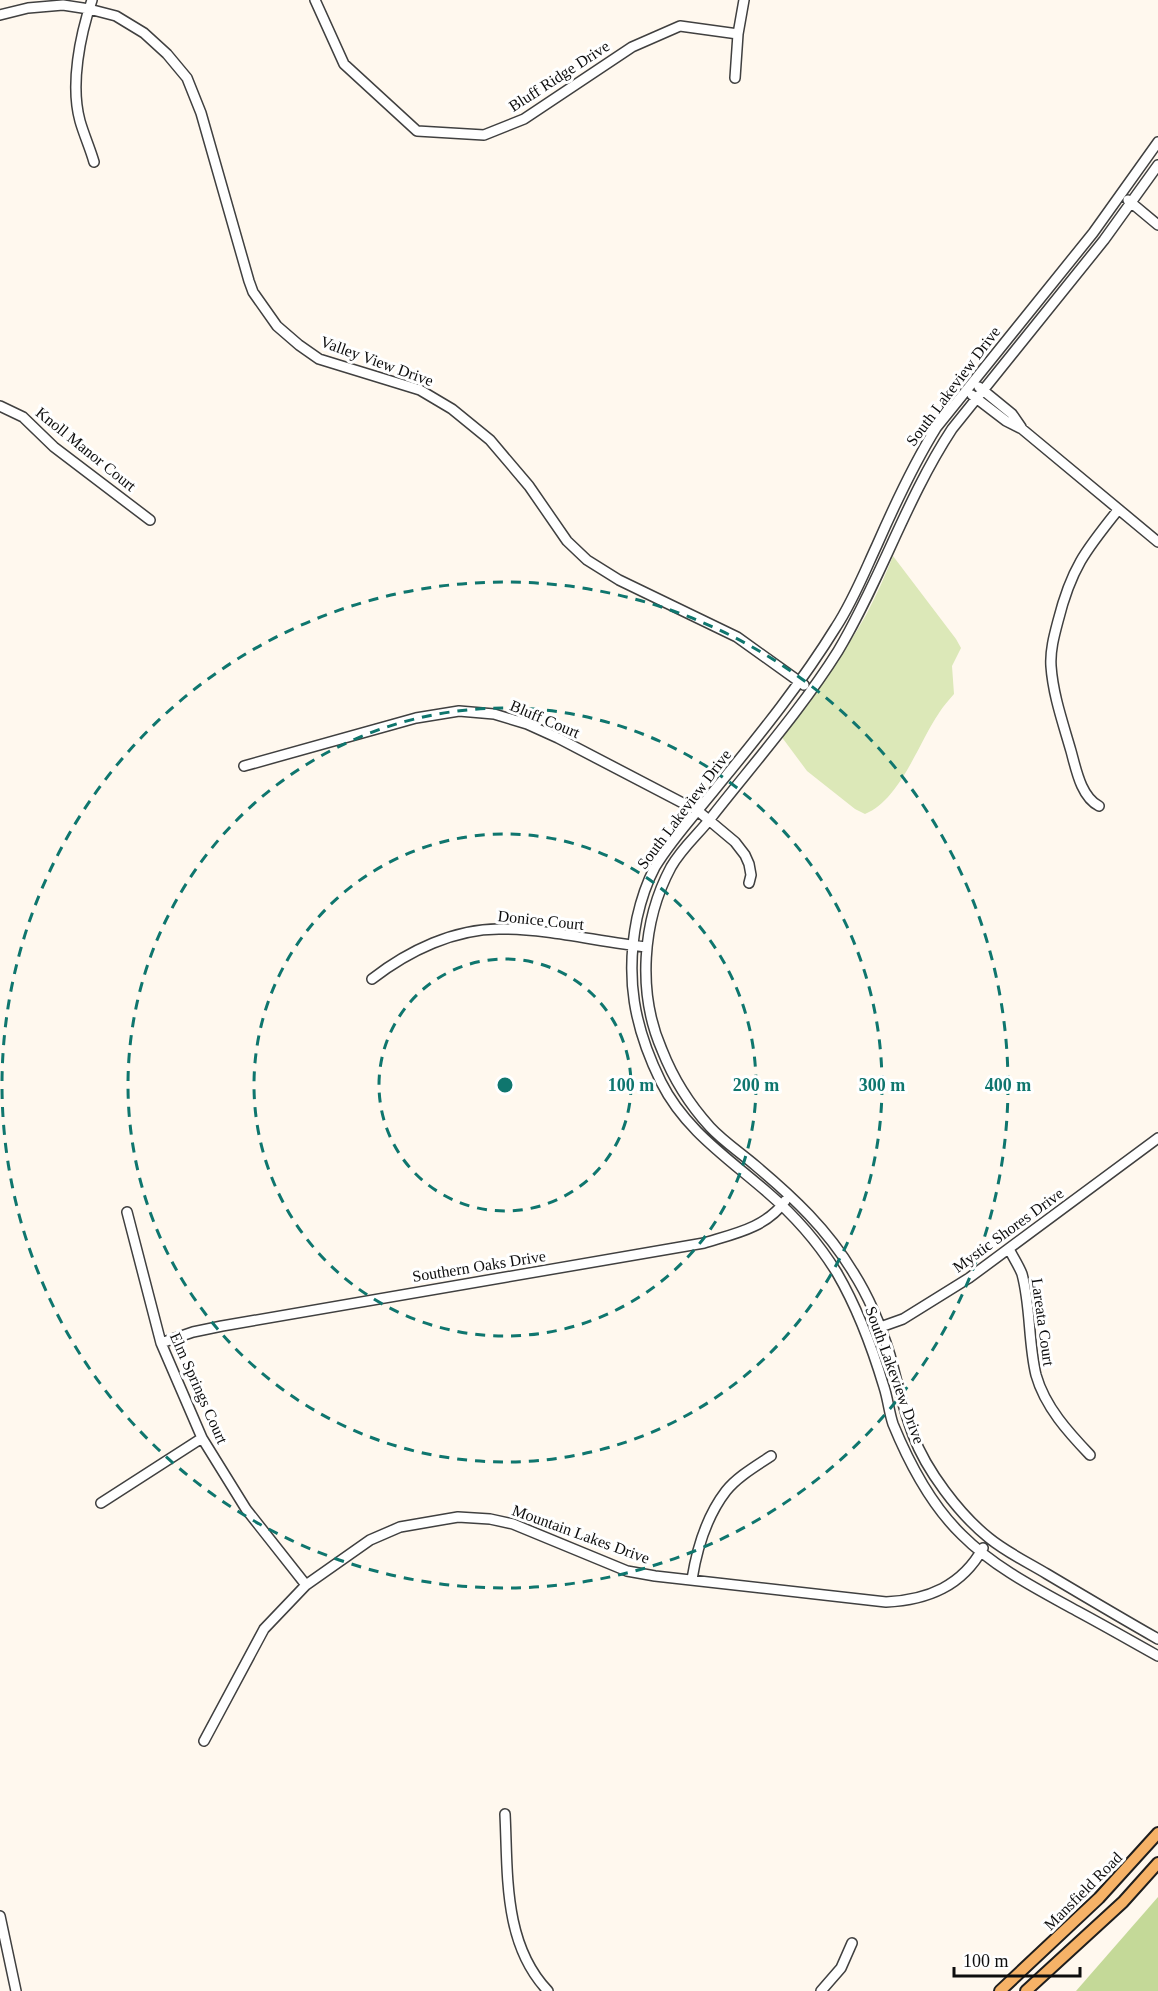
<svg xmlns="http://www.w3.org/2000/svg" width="1158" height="1991" viewBox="0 0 1158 1991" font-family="'Times New Roman',serif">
<rect width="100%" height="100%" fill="#fff8ee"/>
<path fill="#dce8b8" d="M 893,556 L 956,639 L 961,648 L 952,666 L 954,694 C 949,700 943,706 939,713 C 919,742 900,800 865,814 L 855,809 L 807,771 L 781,736 C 811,697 842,658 866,615 C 876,596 885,576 893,556 Z"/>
<path fill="#c4d998" d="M 1158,1897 L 1158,1991 L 1076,1991 Z"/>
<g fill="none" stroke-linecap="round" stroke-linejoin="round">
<defs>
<path id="minor" d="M 92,0 C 80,35 70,85 80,121 C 84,135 90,148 94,162
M 315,0 L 344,64 L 417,131 L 484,135 L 524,119 L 632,47 L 680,26 L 738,34
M 0,15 L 28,8 L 63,5 L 89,9 L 116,16 L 144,33 L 167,54 L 187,78 L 201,113 L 249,281 L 253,292 L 277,326 L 299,345 L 319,359 L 420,390 L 452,409 L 490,440 L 529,486 L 567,541 L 587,560 L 619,580 L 737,637 L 804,685
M 735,78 L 738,34 L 744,0
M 1158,142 L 1093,233 L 936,428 C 913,465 895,504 877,545 C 864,573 853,601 836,627 C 802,682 762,732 721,782 C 699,810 673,837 655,867 C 646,884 641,900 637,918 C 625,978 634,1027 661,1082 C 685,1130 728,1158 767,1192 C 795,1216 818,1242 837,1273 C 858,1309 872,1347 884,1387 C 888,1399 889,1412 893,1424 C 909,1463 931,1505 962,1535 C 995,1568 1037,1589 1077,1611 C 1105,1626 1131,1641 1158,1656
M 1158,165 L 1104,240 L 952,429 C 906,499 881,579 838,651 C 803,707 755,762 714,814 C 700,833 683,846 671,867 C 642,921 637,993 662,1050 C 673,1078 690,1105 710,1127 C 724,1142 741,1153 756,1166 C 794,1198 827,1229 853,1272 C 869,1297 881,1326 890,1355 C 897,1381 903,1409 913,1435 C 926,1470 959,1514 989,1538 C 1006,1552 1027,1562 1047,1574 C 1084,1596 1121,1618 1158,1639
M 1128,200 L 1158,225
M 979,387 L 1012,414 L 1021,427
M 972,395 L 1006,421 L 1022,429 L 1158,542
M 0,406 L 23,417 L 54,447 L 150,520
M 244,766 L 416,718 L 459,711 L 494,714 L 527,724 L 558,738 L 698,811 L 735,842 L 745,855 L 749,864 L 751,875 L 749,883
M 1099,806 C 1081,797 1076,769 1071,751 C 1063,723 1053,695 1051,666 C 1050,651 1054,636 1058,621 C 1071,569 1085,551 1118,510
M 372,979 C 408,951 455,928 502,929 C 550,929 599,942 647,947
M 127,1212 L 161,1343 L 202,1438 L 246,1509 L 306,1585
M 1009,1249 C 1013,1257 1019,1266 1022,1274 C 1031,1307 1028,1342 1036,1375 C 1045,1407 1069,1433 1090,1455
M 875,1329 L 903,1319 L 969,1278 L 1158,1138
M 161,1343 L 193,1332 L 222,1326 L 704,1243 C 733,1234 766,1228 785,1201
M 101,1503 L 202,1438
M 692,1579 C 697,1548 706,1517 726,1491 C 737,1477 756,1466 771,1456
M 204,1741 L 264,1629 L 306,1585 L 370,1540 L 400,1527 L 458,1517 L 490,1519 L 513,1524 L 627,1571 L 655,1576 L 886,1602 C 928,1600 962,1586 983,1548
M 505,1814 C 508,1874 503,1944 548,1991
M 0,1916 L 16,1991
M 821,1991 L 841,1968 L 852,1943"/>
<path id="major" d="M 1000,1991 L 1099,1898 L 1158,1833
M 1026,1991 L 1123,1902 L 1158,1863"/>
</defs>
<use href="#minor" stroke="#404040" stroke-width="12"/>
<use href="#major" stroke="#1e1e1e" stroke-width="14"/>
<use href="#minor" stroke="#fff" stroke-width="9"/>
<use href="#major" stroke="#f6b267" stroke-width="10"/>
</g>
<g fill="none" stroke="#0f766e" stroke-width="3" stroke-dasharray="10 8">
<circle cx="505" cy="1085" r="126"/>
<circle cx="505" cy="1085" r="251"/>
<circle cx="505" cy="1085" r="377"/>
<circle cx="505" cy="1085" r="503"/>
</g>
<g text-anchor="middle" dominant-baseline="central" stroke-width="6" stroke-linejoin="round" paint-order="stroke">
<g font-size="16" fill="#0d0d0d" stroke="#fff">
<text transform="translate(559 76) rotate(-33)">Bluff Ridge Drive</text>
<text transform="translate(377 361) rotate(20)">Valley View Drive</text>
<text transform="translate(953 386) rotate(-53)">South Lakeview Drive</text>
<text transform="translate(86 449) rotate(39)">Knoll Manor Court</text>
<text transform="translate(545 719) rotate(23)">Bluff Court</text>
<text transform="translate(684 809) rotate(-53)">South Lakeview Drive</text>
<text transform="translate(541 920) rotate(6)">Donice Court</text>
<text transform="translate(1008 1230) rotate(-36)">Mystic Shores Drive</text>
<text transform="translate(479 1266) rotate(-9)">Southern Oaks Drive</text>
<text transform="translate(1043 1322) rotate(82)">Lareata Court</text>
<text transform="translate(895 1375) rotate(70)">South Lakeview Drive</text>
<text transform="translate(199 1388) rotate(66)">Elm Springs Court</text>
<text transform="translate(581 1534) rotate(20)">Mountain Lakes Drive</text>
<text transform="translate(1083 1891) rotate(-45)">Mansfield Road</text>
</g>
</g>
<circle cx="505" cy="1085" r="9" fill="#0f766e" stroke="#fff" stroke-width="3"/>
<g font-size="18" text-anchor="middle" font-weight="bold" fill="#0f766e" stroke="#fff" stroke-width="6" stroke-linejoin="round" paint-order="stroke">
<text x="631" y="1091">100 m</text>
<text x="756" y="1091">200 m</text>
<text x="882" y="1091">300 m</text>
<text x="1008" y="1091">400 m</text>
</g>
<path d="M954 1967v9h126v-9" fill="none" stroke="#0d0d0d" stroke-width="3"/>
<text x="963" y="1967" font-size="18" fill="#0d0d0d" stroke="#ffffff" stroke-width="4.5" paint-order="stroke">100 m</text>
</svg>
